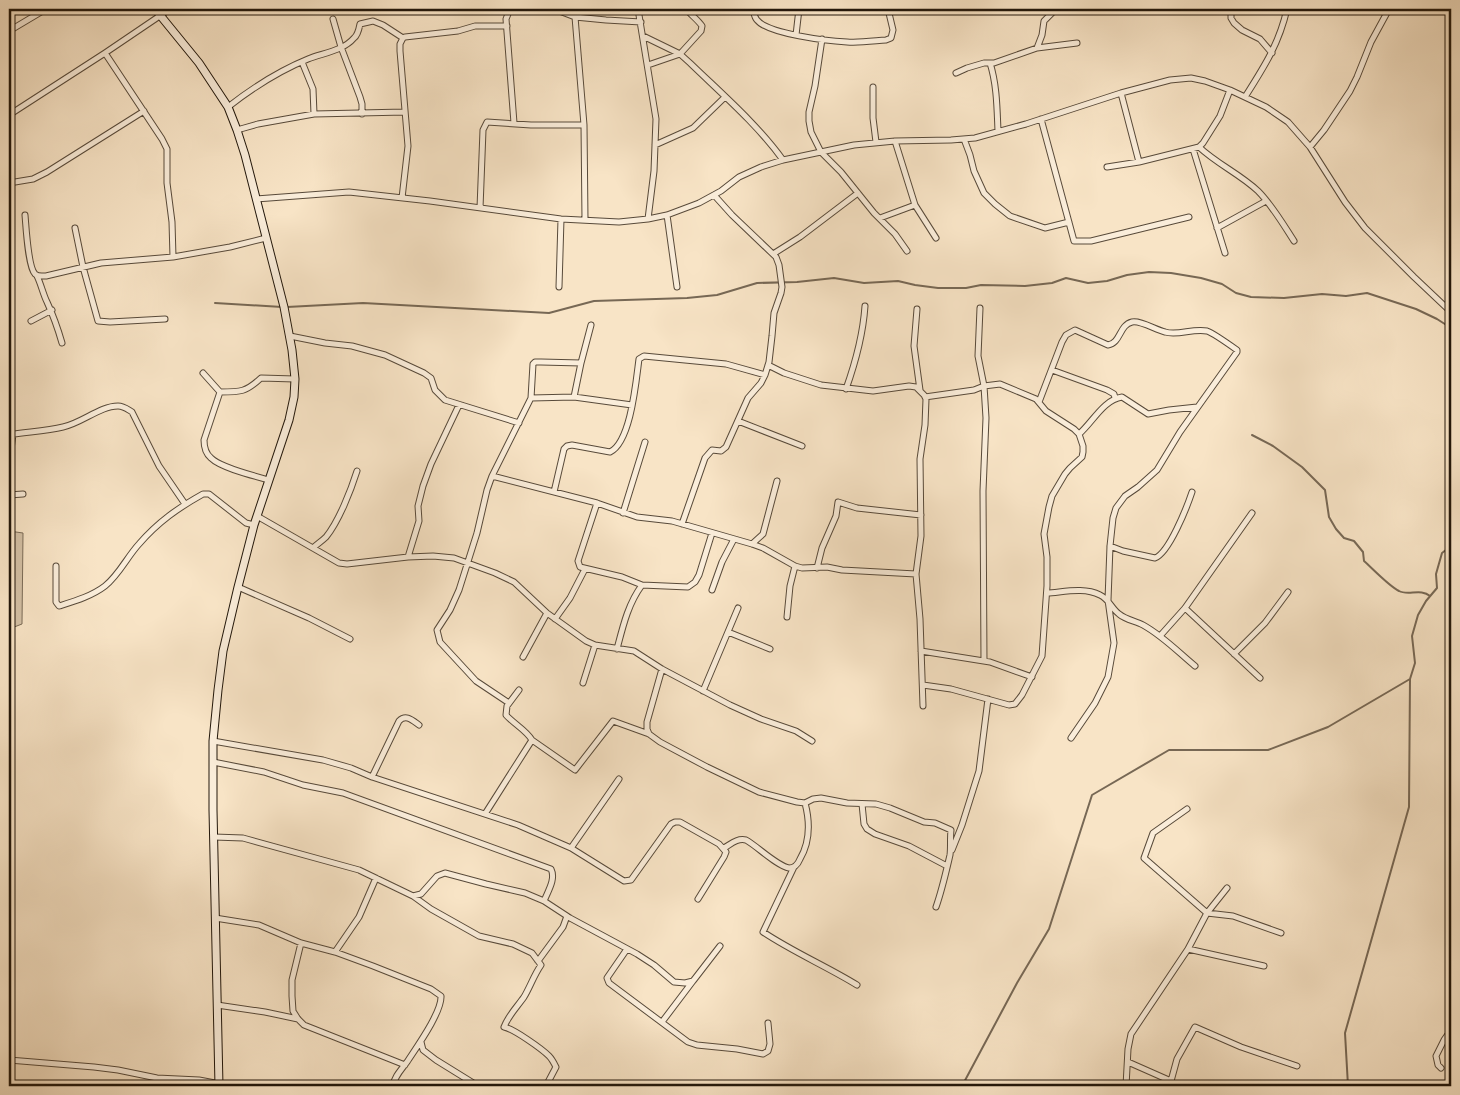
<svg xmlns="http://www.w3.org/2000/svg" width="1460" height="1095" viewBox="0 0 1460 1095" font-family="'EB Garamond',serif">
<rect width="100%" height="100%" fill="#f8e4c6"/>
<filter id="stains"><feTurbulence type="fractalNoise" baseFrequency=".004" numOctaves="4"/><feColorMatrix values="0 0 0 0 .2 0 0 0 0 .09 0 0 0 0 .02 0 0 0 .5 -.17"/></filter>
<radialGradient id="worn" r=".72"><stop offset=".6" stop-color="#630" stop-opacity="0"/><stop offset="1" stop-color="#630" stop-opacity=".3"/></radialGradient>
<path fill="#d4c1a6" stroke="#7b6c58" d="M 9,531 L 23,533 L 22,624 L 9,629 Z"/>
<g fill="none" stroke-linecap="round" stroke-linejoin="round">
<path stroke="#776855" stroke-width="2" d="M 215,303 L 282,307
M 287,307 L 363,303 L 549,313 L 594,301 L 687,298 L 717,295 L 757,283 L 797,282 L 834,278 L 864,283 L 898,281 L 915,285 L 938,288 L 966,288 L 981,285 L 1025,286 L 1052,283 L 1066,278 L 1088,283 L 1107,281 L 1127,275 L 1149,272 L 1171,273 L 1201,278 L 1222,284 L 1236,293 L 1251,297 L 1284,298 L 1322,294 L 1346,296 L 1367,293 L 1416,309 L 1437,319 L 1451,328
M 1252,435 L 1273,446 L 1302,467 L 1325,490 L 1329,517 L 1336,529 L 1344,538 L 1354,541 L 1363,552 L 1364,561 C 1373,569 1389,586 1399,591 C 1408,596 1421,588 1430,596
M 962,1086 L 1017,983 L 1049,929 L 1092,795 L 1169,750 L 1268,750 L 1328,727 L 1410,679
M 1348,1086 L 1345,1033 L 1409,807 L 1410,679 L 1415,663 L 1412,636 L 1418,615 L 1426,601 L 1437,588 L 1436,574 L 1442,553 L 1451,546"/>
<defs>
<path id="street" d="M 510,9 L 506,19 L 514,123
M 554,9 L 575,17 L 606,20 L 641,22
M 638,9 L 656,119 L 654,171 L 648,219
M 753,9 C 754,12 754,17 757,20 C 768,34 828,41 847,42 C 859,43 873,41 886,40 L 891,38 L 893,30 L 888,9
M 936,9 L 940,10 L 948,9
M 1231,9 L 1231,18 L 1234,23 L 1242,30 L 1260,39 L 1272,53
M 575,17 L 584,125 L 585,220
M 333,19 L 341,47 L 360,97 L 362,104 L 362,114
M 9,31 L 46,9
M 796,35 L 799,9
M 643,36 L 680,54 L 690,63 C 722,94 757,124 783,160
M 403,38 L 405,37 L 458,31 L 475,26 L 507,26
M 822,39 L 815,86 L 809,112 L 809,121 L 811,132 L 821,152 L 841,172 L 874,213 L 895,234 L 907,251
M 1037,48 L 1042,35 L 1044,21 L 1056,9
M 105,53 L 162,139 L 167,149 L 167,183 L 172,222 L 173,257
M 302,62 L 313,89 L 314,114
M 990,63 C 997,85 997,109 998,131
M 648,65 L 680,54 L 701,31 L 702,26 C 698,20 691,15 686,9
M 956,73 L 967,68 L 984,63 L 994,63 L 1037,48 L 1077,43
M 873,87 L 873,118 L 876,142
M 1121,93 L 1139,162
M 1245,97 C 1264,67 1279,44 1287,9
M 228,107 C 251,89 281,70 308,59 C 323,53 343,51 354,38 C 358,35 359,29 360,24 L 373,21 L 383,25 L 403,38
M 9,115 L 105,53 L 170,9
M 1041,119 L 1074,241 L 1091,241 L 1189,217
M 237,130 L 258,124 L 314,114 L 405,112
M 964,139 L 970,155 L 974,171 L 984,193 L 995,204 L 1010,216 L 1045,228 L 1069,222
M 895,141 L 915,205 L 936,238
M 655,145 L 693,128 L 725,97
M 1199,147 C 1217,164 1240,174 1258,191 C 1272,205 1283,224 1294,241
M 1310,147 L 1324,130 L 1350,91 L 1357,77 L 1371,42 L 1389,9
M 1193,149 L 1225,253
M 1107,167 L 1139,162 L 1199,147 L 1203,143 L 1220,116 L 1230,90
M 9,183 L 33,179 L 47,172 L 144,111
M 402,198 L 408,146 L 400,51 L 400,44 L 403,38
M 256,199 L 349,192 L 430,201 L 561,219 L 619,222 L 648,219 L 667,215 L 699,203 L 721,191 L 739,177 L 761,167 L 783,160 L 854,145 L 895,141 L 951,140 L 975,138 L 1026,124 L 1121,93 L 1170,80 L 1191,78 L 1205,81 L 1230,90 L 1266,107 L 1288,122 L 1310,147 L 1345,202 L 1365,228 L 1414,277 L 1451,312
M 480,208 L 483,130 L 487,122 L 531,125 L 584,125
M 25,215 C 26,226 28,267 35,274 C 38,277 41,276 46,276 L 101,263 L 173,257 L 230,247 L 266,238
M 667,215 L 677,287
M 880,218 L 915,205
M 75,228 L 83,267 L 98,321 L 110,322 L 165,319
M 1217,228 L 1266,201
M 773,254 L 800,237 L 858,193
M 37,276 C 41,284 43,294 47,302 C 53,315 58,329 62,343
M 559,287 L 561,219
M 980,308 L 978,356 L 984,386 L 986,418 L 983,491 L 984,661
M 917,309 L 914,346 L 920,390
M 31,321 L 52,310
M 290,336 L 325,343 L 352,346 L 385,355 L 424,373 L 431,378 L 435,390 L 445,400 L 519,423
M 768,365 L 784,373 L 821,385 L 873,391 L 909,386 L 916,387 L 924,395 L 926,399 L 925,425 L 920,459 L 921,536 L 916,574 L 920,619 L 923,706
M 1052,370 L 1107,390 L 1114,394 L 1115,398
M 203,373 L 220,392 C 241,392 246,392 261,378 L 295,379
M 846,389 C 856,361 863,335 865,306
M 220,392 L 204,440 C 204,447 205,453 211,458 C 221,468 255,476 269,480
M 574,397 L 581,363 L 591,325
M 531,398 L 574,397 L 632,405
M 1039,402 L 1062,342 L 1066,335 L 1075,330 L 1108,345 C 1121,343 1119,325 1132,322 C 1140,320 1156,330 1165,332 C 1178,336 1193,328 1207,331 C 1213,333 1230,345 1237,350 L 1237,352 L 1180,432 L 1157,470 L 1138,487 L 1125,496 L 1116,508 L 1113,518 L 1110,546 L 1108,600 L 1114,643 L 1108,677 L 1095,703 L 1071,738
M 738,421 L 802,446
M 1079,434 C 1093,422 1103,400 1122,397 L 1148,414 L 1169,410 L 1197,407
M 9,435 C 27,432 46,431 63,427 C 82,423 100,406 118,406 C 124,406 127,409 132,412 L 159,466 L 185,504
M 9,465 L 13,434
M 492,476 L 597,503 L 637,517 L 672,521 L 752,544 L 763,548 L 795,566 L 802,568 L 827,567 L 842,570 L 916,574
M 554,492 L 564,449 L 567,446 L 572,445 L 610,452 C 631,442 636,381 639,359 L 644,356 L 726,364 L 765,375
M 9,495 L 23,494
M 597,503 L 578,561 L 580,567 L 622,577 L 642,585
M 623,513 L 645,442
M 257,516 L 339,563 L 347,564 L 408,557 L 433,556 L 454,558 L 495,573 L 514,582 L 547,613 L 586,641 L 595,645 L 634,651 L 662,669 L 730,705 L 761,719 L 796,731 L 812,741
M 682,524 L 705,458 L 712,450 L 721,451 L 726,447 L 748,398 L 761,383 L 765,375 L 769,362 L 772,336 L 774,313 L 781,293 L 782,287 L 779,265 L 776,257 L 732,215 L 714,195
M 752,544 L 763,534 L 777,481
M 1110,546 L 1123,551 L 1155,558 C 1169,553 1187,507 1192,492
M 313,548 C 317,544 322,541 326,537 C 339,521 351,490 357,471
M 408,557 L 419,521 L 418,506 L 423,486 L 431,464 L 459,405
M 56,566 L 56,602 L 59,606 C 75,601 92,596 105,586 C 119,575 127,557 139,544 C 158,522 178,508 203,494 L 209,494 L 246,523 L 254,525
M 817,568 L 822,548 L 836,516 L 838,502 L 857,508 L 921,515
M 238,587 L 309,618 L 350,639
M 712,590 L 722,562 L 734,539
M 1047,593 C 1064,592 1084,587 1100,595 C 1109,599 1111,608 1119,614 C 1126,620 1136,621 1143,625 C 1163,636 1178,652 1195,666
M 1185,608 L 1260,678
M 787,617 L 790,586 L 795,566
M 555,619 L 570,598 L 585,569
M 728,632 L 770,649
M 1160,636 L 1185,608 L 1252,513
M 617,649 C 623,626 628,604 642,585 L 688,587 L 695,582 L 699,575 L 712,533
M 921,651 L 990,662 L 1032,677
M 1234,654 L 1265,623 L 1288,592
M 523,657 L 547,613
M 583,683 L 595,645
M 923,685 L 951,689 L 1009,705 L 1015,704 L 1022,695 L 1042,656 L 1047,586 L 1047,557 L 1044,534 L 1049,507 L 1052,496 L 1065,474 L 1070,468 L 1082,457 L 1083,452 L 1083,446 L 1079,434 L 1074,429 L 1046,411 L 1036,399 L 1000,384 L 984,386 L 974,390 L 925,397
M 703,691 L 738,608
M 509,703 L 476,681 L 440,642 L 437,630 L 450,610 L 459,590 L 477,533 L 487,490 L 492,476 L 531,398 L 533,364 L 535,362 L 541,362 L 581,363
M 649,734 L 647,729 L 647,722 L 662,669
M 532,740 L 575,770 L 613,721 L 649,734 L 660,742 L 707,767 L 759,792 L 797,802 L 805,803 L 813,799 L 821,798 L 847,803 L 876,804 L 890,808 L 924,822 L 935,823 L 951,830 C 950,839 951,847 950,855 C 946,872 942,890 936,907
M 213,741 L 323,760 L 351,768 L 372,777 L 518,825 L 571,848 L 624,881 L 631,880 L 671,824 L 675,822 L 680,822 L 719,844 L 726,852 L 724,857 L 698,899
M 213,762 L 264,772 L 303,785 L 343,793 L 551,869 C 556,879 548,891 544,901
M 372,777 L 399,721 C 406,714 412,720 419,725
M 862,804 L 864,824 L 867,829 L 875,834 L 909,846 L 947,866
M 1187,809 L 1153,833 L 1144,858 L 1207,913 L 1233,916 L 1281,933
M 485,814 L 532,740 C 526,730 514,724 506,715 L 507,706 L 519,690
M 214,837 L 243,838 L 359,870 L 413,896 L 431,909 L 479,936 L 513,944 L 532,953 L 541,965 C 534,975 530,987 524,997 C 517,1007 508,1016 504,1027 C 514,1029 542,1049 549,1056 C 552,1059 554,1063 556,1067 L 546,1086
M 571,848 L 619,779
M 724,848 C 731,844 737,838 746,840 C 757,846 777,866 789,868 C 794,868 798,864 800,859 C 810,842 810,822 805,803
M 952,850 L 962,825 L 979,771 L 988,699
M 794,867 L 763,932 C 793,952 826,966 857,985
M 413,896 L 421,894 L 437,876 L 445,873 L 486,884 L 525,893 L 544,901 L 570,918 L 637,954 L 654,965 L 674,982 L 685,983 L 693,981 L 720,946
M 215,918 L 259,925 L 301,943 L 335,952 L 373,966 L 431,989 L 441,996 C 442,1012 416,1048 407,1062 C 401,1070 394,1077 393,1086
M 301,943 L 292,980 L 292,996 L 293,1011 L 298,1019 L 304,1025 L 405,1065
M 627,949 L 607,978 L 609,983 L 688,1042 L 697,1045 L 737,1049 L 763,1054 L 768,1051 L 770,1044 L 768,1023
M 1188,949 L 1264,966
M 335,952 L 359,917 L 376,878
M 538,961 L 563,927 L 567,916
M 217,1005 L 265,1012 L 298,1019
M 662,1022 L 693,981
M 421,1042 L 423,1050 L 436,1060 L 478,1086
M 9,1060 L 94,1067 L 118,1070 L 157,1078 L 199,1080 L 231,1086
M 1128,1062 L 1171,1081 L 1177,1059 L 1195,1027 L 1241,1047 L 1297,1066
M 1441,1068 L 1438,1065 L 1436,1056 L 1444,1040 L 1451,1030
M 1126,1086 L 1128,1049 L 1131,1034 L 1188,949 L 1207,913 L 1227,888"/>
<path id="secondary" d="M 155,9 L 199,63 L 228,107 L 237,130 L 245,155 L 284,307 L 292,350 L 295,379 L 294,397 L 289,420 L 254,525 L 238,587 L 223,651 L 218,690 L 213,741 L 213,810 L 219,1086"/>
</defs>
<use href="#street" stroke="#584a3a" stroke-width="7"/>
<use href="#secondary" stroke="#22170b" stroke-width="9"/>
<use href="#street" stroke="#faedda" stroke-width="5"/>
<use href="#secondary" stroke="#faedda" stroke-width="7"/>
</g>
<rect width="1460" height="1095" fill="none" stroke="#f8e4c6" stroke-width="30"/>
<rect x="10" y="10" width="1440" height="1075" fill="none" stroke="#22170b" stroke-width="2.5"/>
<rect x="15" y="15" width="1430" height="1065" fill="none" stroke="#22170b"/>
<rect width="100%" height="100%" filter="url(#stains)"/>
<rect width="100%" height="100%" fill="url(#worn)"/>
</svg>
